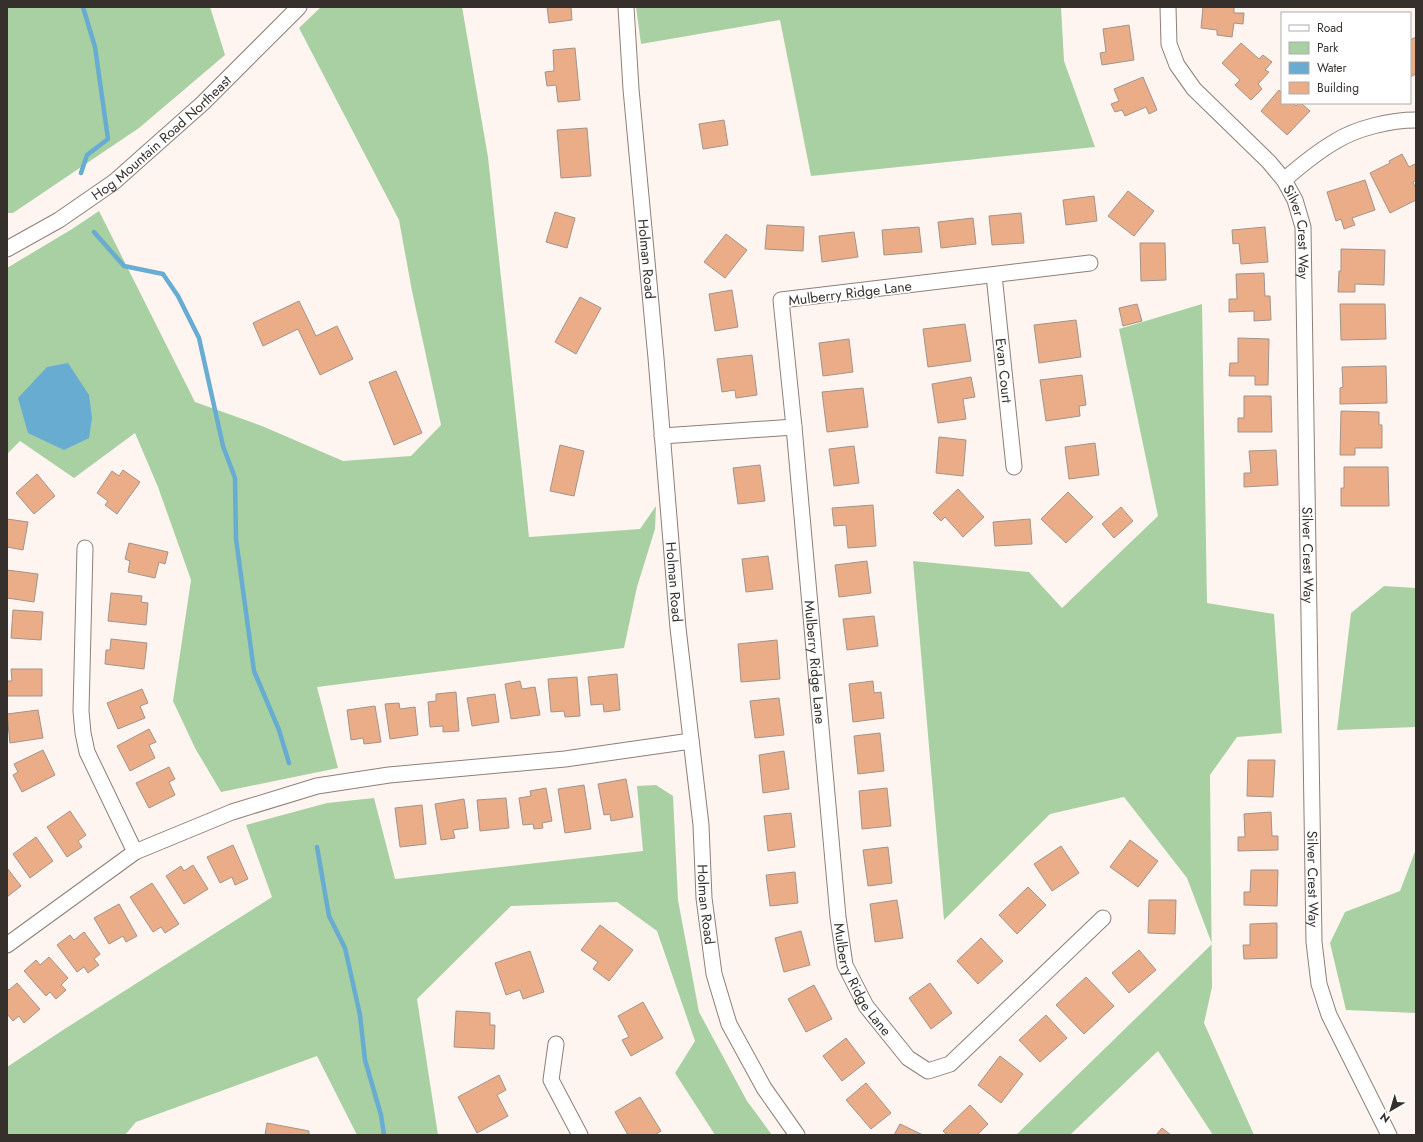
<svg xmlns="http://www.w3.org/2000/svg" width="1423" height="1142" viewBox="0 0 1423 1142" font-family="Jost,sans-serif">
<rect width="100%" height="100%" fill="#fff5f0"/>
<path fill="#a8d0a2" d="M 7,7 L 210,7 L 225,55 L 139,128 L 13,213 L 7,213 Z
M 321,7 L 462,7 L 488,157 L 529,537 L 640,529 L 656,506 L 655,529 L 637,587 L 624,648 L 317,687 L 338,768 L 221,792 L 195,748 L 173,701 L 191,580 L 158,487 L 135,433 L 74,478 L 20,441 L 7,454 L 7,268 L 72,229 L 99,211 L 195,402 L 262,426 L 343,461 L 411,456 L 441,425 L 412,291 L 399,220 L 299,28 Z
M 636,7 L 1061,7 L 1064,61 L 1095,147 L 811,176 L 780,20 L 641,44 Z
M 1202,304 L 1207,603 L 1274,614 L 1282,733 L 1237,737 L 1210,775 L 1212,987 L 1204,1023 L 1254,1135 L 1213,1135 L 1158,1051 L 1070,1135 L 1016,1135 L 1212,944 L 1187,878 L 1124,797 L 1050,814 L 944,920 L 913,561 L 1029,572 L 1062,608 L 1158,516 L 1119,329 Z
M 1384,586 L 1416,588 L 1416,727 L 1337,730 L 1351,613 Z
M 656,785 L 673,796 L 678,900 L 699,1012 L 747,1101 L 772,1135 L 715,1135 L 675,1073 L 695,1041 L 657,931 L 617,902 L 511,906 L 417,999 L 438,1135 L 357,1135 L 317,1056 L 136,1122 L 125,1135 L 7,1135 L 7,1067 L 63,1030 L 272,897 L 246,825 L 327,803 L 374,798 L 395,879 L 643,851 L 637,786 Z
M 1416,849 L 1416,1013 L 1346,1010 L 1330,943 L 1345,912 L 1400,891 Z"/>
<path fill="#68acd1" d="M 68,363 L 89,395 L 92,418 L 89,438 L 64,450 L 28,433 L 18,398 L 47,367 Z"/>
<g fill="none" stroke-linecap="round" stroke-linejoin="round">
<path stroke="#68acd1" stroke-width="4.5" d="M 81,173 L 87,155 L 108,139 L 95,47 L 83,7
M 94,232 L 124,266 L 163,274 L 178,296 L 199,338 L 223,446 L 235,478 L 236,539 L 254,671 L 279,730 L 289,763
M 317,847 L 329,916 L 345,948 L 360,1015 L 365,1060 L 381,1115 L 384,1135"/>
</g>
<path fill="#ebad88" stroke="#a2938b" d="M 547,7 L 571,7 L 572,20 L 549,23 Z
M 1203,7 L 1234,7 L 1234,13 L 1244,13 L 1243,24 L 1234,23 L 1232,37 L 1217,35 L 1217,30 L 1201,28 Z
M 1129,25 L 1134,60 L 1102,65 L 1100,53 L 1106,52 L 1103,29 Z
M 1416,37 L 1416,74 L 1410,77 L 1410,40 Z
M 1241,43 L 1259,59 L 1263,55 L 1272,62 L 1265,70 L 1269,72 L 1258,84 L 1262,89 L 1251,100 L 1235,85 L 1240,80 L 1222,63 Z
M 575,48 L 580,100 L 558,102 L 556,85 L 547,86 L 545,72 L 554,71 L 553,50 Z
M 1143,77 L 1157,110 L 1149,114 L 1146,107 L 1125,116 L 1122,110 L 1115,112 L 1111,104 L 1119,101 L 1114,89 Z
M 1279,90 L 1282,93 L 1282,103 L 1293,103 L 1296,106 L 1299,103 L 1301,103 L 1310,111 L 1287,135 L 1261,111 Z
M 724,120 L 728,145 L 703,149 L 699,124 Z
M 587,128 L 591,176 L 561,178 L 557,130 Z
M 1402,154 L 1409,167 L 1415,164 L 1416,166 L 1416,180 L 1413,182 L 1416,189 L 1416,200 L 1390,213 L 1370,173 L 1390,163 L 1389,161 Z
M 1365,180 L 1375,210 L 1352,218 L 1355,225 L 1344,229 L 1341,219 L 1336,221 L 1327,192 Z
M 1128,191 L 1154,211 L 1134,236 L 1108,216 Z
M 1094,196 L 1097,221 L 1066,225 L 1063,200 Z
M 555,212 L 575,218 L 567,248 L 546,242 Z
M 1021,213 L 1024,243 L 992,245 L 989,216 Z
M 973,218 L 976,244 L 941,248 L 938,222 Z
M 767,225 L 804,227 L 803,251 L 765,249 Z
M 919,227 L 922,252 L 884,255 L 882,230 Z
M 1265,227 L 1268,262 L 1241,264 L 1239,243 L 1233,244 L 1232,230 Z
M 854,232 L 858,257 L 822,262 L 819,236 Z
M 726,234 L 747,250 L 725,278 L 704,262 Z
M 1140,243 L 1165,243 L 1166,280 L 1141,281 Z
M 1341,249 L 1385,250 L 1384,285 L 1355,284 L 1355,292 L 1338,292 L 1339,271 L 1341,271 Z
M 1264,273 L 1265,296 L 1270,296 L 1271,320 L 1254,321 L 1254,311 L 1229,312 L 1229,299 L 1237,299 L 1236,274 Z
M 732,290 L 738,327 L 715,331 L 709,294 Z
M 580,297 L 601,308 L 576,354 L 555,342 Z
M 299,301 L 316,336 L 337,326 L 353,359 L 320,375 L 298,329 L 263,346 L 253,323 Z
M 1137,304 L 1142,321 L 1123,326 L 1119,308 Z
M 1340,304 L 1385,304 L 1386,339 L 1341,340 Z
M 1076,320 L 1081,357 L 1039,363 L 1034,325 Z
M 965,324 L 971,361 L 928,367 L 923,329 Z
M 1238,338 L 1269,339 L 1268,385 L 1255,385 L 1255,376 L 1229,376 L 1230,363 L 1238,363 Z
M 849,339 L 853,372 L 823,376 L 819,343 Z
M 752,355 L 757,395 L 736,398 L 735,390 L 722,392 L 717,359 Z
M 1386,366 L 1387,403 L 1340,404 L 1340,388 L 1343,387 L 1342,367 Z
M 396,371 L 422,433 L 394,445 L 369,382 Z
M 1082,375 L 1086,405 L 1079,406 L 1080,416 L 1046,421 L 1040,380 Z
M 971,377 L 975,397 L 963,399 L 966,419 L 938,423 L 932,384 Z
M 863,388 L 868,427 L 827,432 L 822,392 Z
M 1244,396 L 1271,396 L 1272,432 L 1238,432 L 1238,418 L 1244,418 Z
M 1341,411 L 1379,412 L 1379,425 L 1382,425 L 1382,448 L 1355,448 L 1355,455 L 1340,455 Z
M 939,437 L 966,440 L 963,476 L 936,473 Z
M 1095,443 L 1099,475 L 1069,479 L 1065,447 Z
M 560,445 L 584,451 L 574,496 L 550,491 Z
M 854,446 L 859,483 L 834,486 L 829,449 Z
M 1276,450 L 1278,485 L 1244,487 L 1244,473 L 1251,473 L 1249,451 Z
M 760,465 L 765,501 L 738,504 L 733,468 Z
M 1344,467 L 1388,467 L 1389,506 L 1341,506 L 1341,488 L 1344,488 Z
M 123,470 L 140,482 L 117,514 L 105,505 L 108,501 L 97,493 L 112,471 L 119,476 Z
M 37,474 L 55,496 L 34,514 L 16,493 Z
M 958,489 L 984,517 L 963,537 L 945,517 L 941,521 L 933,513 Z
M 1068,492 L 1093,517 L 1066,543 L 1041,519 Z
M 873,505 L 876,546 L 848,548 L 846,525 L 834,526 L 832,508 Z
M 1121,507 L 1133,521 L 1114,538 L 1102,524 Z
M 7,519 L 28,522 L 23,550 L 7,547 Z
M 1030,519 L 1032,544 L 995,546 L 993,522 Z
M 129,543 L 168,552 L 165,564 L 159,562 L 155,578 L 128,572 L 130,561 L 125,559 Z
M 768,556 L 773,589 L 746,592 L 742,559 Z
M 867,561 L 871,593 L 839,597 L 835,565 Z
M 7,570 L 38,574 L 34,602 L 7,598 Z
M 111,593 L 142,596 L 141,602 L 148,603 L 146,625 L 108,621 Z
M 13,610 L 43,612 L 41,640 L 11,638 Z
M 874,616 L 878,646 L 847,650 L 843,619 Z
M 111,639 L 147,643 L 144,669 L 105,664 L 106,650 L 110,650 Z
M 777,640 L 780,679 L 741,682 L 738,644 Z
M 11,669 L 42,669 L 42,696 L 7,696 L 7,681 L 12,681 Z
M 617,674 L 620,710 L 604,712 L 603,704 L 591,705 L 588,677 Z
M 577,677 L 580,716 L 565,717 L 564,711 L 551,712 L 548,679 Z
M 520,681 L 522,689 L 535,687 L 540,715 L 511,719 L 505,684 Z
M 873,681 L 874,693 L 881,692 L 884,718 L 853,722 L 849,684 Z
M 142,689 L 148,703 L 140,706 L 145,718 L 118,729 L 107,703 Z
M 456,692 L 459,731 L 443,732 L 443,726 L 430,727 L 428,702 L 436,701 L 436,694 Z
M 495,694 L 499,722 L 472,726 L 467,698 Z
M 779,698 L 784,735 L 755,738 L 750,701 Z
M 399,703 L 400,709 L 415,707 L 418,735 L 390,739 L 385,704 Z
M 375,706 L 381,742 L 364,744 L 363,738 L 351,740 L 347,710 Z
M 38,710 L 43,738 L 10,743 L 7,714 Z
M 149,729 L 156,742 L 149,745 L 155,758 L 130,771 L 117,746 Z
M 880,733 L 884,771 L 858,774 L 854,736 Z
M 43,750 L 55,775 L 22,792 L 13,775 L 18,772 L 14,764 Z
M 784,751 L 789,789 L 763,793 L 759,755 Z
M 1248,760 L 1275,760 L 1273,797 L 1247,796 Z
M 169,767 L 175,779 L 169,782 L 175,795 L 149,808 L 136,783 Z
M 626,779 L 633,817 L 611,821 L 610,814 L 604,815 L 598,784 Z
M 584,785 L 591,829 L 565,833 L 558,789 Z
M 546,788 L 552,821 L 542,823 L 543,828 L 534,829 L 533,824 L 523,825 L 519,798 L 531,796 L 530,791 Z
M 887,788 L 891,826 L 862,829 L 859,791 Z
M 506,798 L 509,828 L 480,831 L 477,800 Z
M 464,799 L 468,828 L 453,830 L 455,838 L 441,840 L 435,804 Z
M 422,805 L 426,844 L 400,847 L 395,808 Z
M 70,811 L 86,835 L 78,841 L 82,847 L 67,857 L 47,827 Z
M 1271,812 L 1272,836 L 1278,836 L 1278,850 L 1238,851 L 1238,837 L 1245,837 L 1244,814 Z
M 791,813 L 795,847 L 768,851 L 764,816 Z
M 36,837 L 53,861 L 30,878 L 13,854 Z
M 1130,840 L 1158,861 L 1138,887 L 1110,867 Z
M 233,845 L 248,879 L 235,885 L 232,877 L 220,883 L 207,857 Z
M 1061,846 L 1079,873 L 1052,891 L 1034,864 Z
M 888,847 L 892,883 L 868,886 L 863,850 Z
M 193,865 L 208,889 L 184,904 L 166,876 L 181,866 L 184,871 Z
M 7,868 L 21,886 L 7,897 Z
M 1251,870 L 1278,870 L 1277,906 L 1244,905 L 1244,892 L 1250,892 Z
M 795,872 L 798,903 L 770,906 L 766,875 Z
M 152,883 L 179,924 L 165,933 L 161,927 L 153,932 L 130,897 Z
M 1028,887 L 1046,905 L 1017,934 L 999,915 Z
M 897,900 L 903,938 L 875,942 L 870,904 Z
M 1149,900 L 1176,900 L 1175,934 L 1148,933 Z
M 119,904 L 137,936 L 126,942 L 123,936 L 109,944 L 94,918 Z
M 1277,923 L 1277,958 L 1244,959 L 1243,945 L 1250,945 L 1250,924 Z
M 600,925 L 633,950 L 609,981 L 593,969 L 598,962 L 581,950 Z
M 801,931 L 810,965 L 784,972 L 775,938 Z
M 84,932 L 100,954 L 94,959 L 99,965 L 88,973 L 84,967 L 77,972 L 57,945 L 70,935 L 74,940 Z
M 981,938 L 1003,961 L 978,984 L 957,961 Z
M 1139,950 L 1156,970 L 1129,993 L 1112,973 Z
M 530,951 L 544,992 L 523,999 L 520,990 L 506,995 L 495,963 Z
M 49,957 L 68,978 L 61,985 L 66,990 L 56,999 L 50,992 L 46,996 L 24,971 L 36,960 L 40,965 Z
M 1086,977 L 1114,1006 L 1084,1034 L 1056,1005 Z
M 17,983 L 40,1009 L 24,1023 L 19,1016 L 13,1021 L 7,1014 L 7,988 L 9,990 Z
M 930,983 L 952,1013 L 931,1029 L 909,998 Z
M 814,985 L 832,1019 L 806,1032 L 788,999 Z
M 643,1002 L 663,1038 L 631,1056 L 622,1040 L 629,1037 L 618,1016 Z
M 456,1011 L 490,1013 L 490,1025 L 495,1025 L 494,1049 L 454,1047 Z
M 1046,1015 L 1067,1038 L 1040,1062 L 1019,1040 Z
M 846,1038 L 865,1063 L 842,1081 L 823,1056 Z
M 1000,1056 L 1023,1074 L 1001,1103 L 978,1085 Z
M 499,1075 L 506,1090 L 497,1095 L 508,1116 L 477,1133 L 458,1097 Z
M 866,1083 L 891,1113 L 871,1129 L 846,1100 Z
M 640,1097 L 661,1131 L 655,1135 L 628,1135 L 615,1112 Z
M 970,1105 L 988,1124 L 977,1135 L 947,1135 L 943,1131 Z
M 267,1123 L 309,1131 L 309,1135 L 265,1135 Z
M 900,1124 L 923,1135 L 894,1135 Z
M 1162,1128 L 1171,1135 L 1156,1135 Z"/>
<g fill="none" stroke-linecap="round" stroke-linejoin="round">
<defs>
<g id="minor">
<path id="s1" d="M 626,7 L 631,89 L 656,358 L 678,628 L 701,825 L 704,898 L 714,974 L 729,1024 L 764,1088 L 797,1135"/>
<path id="s2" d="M 1168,7 L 1169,44 L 1177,65 L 1194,89 L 1269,162 L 1284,180 L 1295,200 L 1303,227 L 1314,942 L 1319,984 L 1329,1015 L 1389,1135"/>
<path d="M 1284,180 C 1300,166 1317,152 1336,141 C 1357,128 1391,120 1416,120"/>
<path id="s3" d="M 7,249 L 59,220 L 114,182 L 203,103 L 299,7"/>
<path id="s4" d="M 1090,263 L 781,300 L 794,427 L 838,917 L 845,965 L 866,1006 L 908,1058 L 928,1071 L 950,1064 L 1103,918"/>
<path id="s5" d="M 994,275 L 1014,467"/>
<path d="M 662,436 L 794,427"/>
<path d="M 85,548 L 81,711 L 83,733 L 87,752 L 135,852"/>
<path d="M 7,945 L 135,852 L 232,812 L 317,786 L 389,775 L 565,759 L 691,741"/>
<path d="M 556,1044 L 551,1080 L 580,1135"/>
</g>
</defs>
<use href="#minor" stroke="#8e7f77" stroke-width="17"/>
<use href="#minor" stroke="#fff" stroke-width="15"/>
</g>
<g text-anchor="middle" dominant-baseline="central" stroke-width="3.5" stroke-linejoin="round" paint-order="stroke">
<g font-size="14" fill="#36302d" stroke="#fff">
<text stroke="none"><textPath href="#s3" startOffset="191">Hog Mountain Road Northeast</textPath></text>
<text stroke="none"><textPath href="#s2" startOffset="272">Silver Crest Way</textPath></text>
<text stroke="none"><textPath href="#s1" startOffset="253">Holman Road</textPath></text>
<text transform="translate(850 293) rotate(-7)">Mulberry Ridge Lane</text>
<text stroke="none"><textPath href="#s5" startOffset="96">Evan Court</textPath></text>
<text stroke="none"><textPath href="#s2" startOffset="596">Silver Crest Way</textPath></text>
<text stroke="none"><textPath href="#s1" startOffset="577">Holman Road</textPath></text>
<text stroke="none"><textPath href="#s4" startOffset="675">Mulberry Ridge Lane</textPath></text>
<text stroke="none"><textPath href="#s2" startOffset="920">Silver Crest Way</textPath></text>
<text stroke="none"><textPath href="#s1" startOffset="901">Holman Road</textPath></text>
<text stroke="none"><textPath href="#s4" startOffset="999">Mulberry Ridge Lane</textPath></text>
</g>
</g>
<rect width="1423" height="1142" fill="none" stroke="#36302d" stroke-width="16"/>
<rect x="1281" y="12" width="130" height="92" fill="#ffffff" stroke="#afacab"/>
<rect x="1289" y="25" width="20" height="6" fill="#ffffff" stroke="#afacab"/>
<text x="1317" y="32" font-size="12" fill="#36302d">Road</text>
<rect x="1289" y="42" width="20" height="12" fill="#a8d0a2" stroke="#afacab"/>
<text x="1317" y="52" font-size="12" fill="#36302d">Park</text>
<rect x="1289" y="62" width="20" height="12" fill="#68acd1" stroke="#afacab"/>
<text x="1317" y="72" font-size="12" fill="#36302d">Water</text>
<rect x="1289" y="82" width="20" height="12" fill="#ebad88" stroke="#afacab"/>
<text x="1317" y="92" font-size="12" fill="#36302d">Building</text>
<g transform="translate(1391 1110) rotate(218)" stroke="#ffffff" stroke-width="3" paint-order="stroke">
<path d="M0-3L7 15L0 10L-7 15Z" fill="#36302d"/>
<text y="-6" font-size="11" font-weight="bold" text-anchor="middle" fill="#36302d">N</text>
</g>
</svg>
